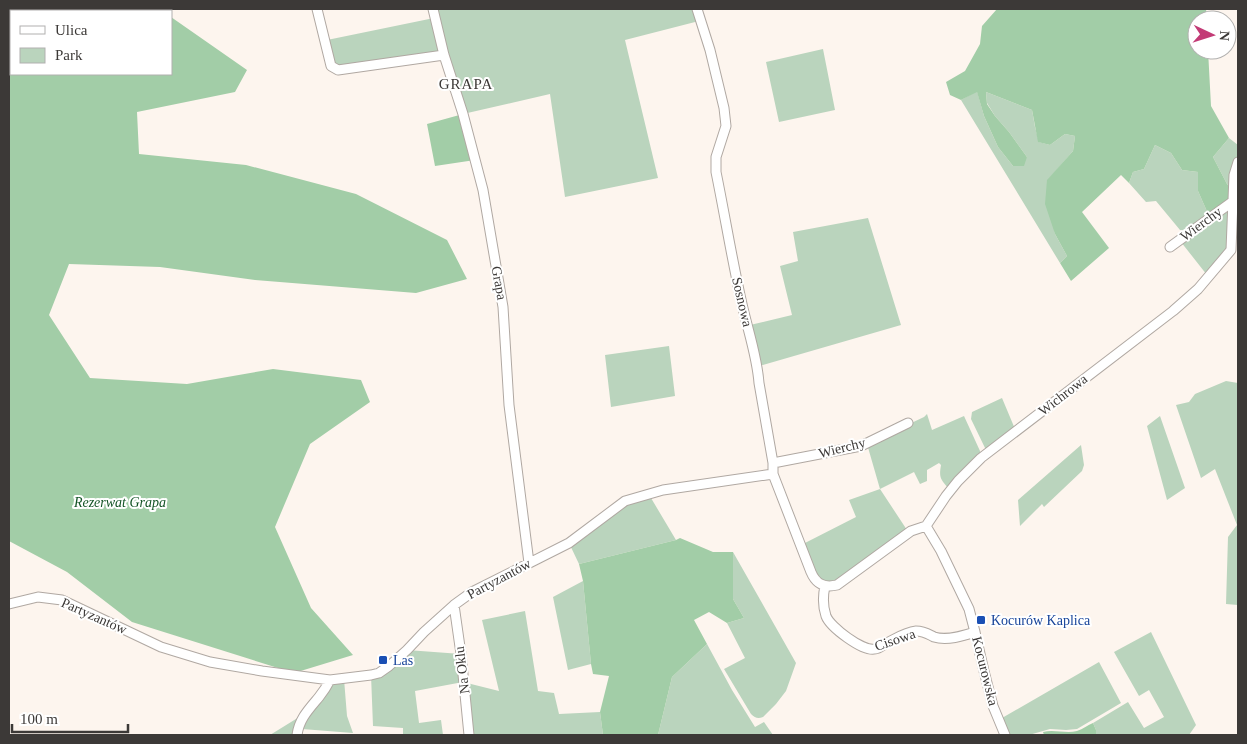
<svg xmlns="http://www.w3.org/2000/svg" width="1247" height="744" viewBox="0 0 1247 744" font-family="Georgia,serif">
<rect width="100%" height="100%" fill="#fdf5ee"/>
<path fill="#bad4bd" d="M 436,9 L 695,9 L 699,21 L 625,40 L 658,178 L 565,197 L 550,94 L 463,114 Z
M 434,18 L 442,54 L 338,66 L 334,64 L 327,40 Z
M 823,49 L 835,110 L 779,122 L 766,62 Z
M 977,91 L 984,116 L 998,147 L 1013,166 L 1027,157 L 1009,132 L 995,116 L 987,103 L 986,92 L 1032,110 L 1035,127 L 1039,142 L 1050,145 L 1065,134 L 1075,136 L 1073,151 L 1047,181 L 1055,234 L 1067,256 L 1060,263 L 961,100 Z
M 1229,138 L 1238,145 L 1238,157 L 1234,165 L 1231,188 L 1227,184 L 1213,157 Z
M 1155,145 L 1171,153 L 1182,170 L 1198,172 L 1198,191 L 1209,216 L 1189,231 L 1180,230 L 1156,201 L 1146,202 L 1129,183 L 1133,172 L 1144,169 Z
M 1225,212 L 1230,214 L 1227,250 L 1207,275 L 1181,242 Z
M 868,218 L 901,325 L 759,366 L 750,325 L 792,315 L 780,266 L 798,261 L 793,232 Z
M 669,346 L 675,396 L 611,407 L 605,355 Z
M 1226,381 L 1238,383 L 1238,605 L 1226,604 L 1228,537 L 1237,525 L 1215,469 L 1201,478 L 1176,405 L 1189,402 L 1195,394 Z
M 1002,398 L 1015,429 L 986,450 L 971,419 L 972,412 Z
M 927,414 L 932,430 L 964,416 L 980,451 L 981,456 L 948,488 C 940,479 939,477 941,465 L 939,463 L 927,470 L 927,481 L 920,484 L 914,472 L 880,489 L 907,530 L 839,581 C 833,582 828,583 822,580 C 813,576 807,554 803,544 L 856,517 L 849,500 L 880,489 L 867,444 L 924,417 Z
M 1160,416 L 1185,488 L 1167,500 L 1147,426 Z
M 1081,445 L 1084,465 L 1082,471 L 1044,507 L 1042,504 L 1020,526 L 1018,500 Z
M 651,498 L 676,540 L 579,564 L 569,543 L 621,507 Z
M 733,552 L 796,663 L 786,691 L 776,704 L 763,717 C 758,719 755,718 751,714 L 724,669 L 745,658 L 727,623 L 744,618 L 733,599 Z
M 583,581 L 591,664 L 568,670 L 553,597 Z
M 525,611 L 538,691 L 554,693 L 559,714 L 600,712 L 603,735 L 469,735 L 463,682 L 415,691 L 419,723 L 441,720 L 443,735 L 403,735 L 403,728 L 373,726 L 371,675 L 407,650 L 461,654 L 463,682 L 499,691 L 482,620 Z
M 1151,632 L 1196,725 L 1189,735 L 1096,735 L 1096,730 L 1093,723 L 1128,702 L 1144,728 L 1164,717 L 1149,690 L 1139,696 L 1114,652 Z
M 707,644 L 732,690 L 755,727 L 764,722 L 773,735 L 658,735 L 672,677 Z
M 1099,662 L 1121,703 L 1077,729 L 1066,730 L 1050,729 L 1029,735 L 1008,735 L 1002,718 Z
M 344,679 L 347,716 L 353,733 L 302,729 L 301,735 L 270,735 L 304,714 L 330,680 Z"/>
<path fill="#a2cda7" d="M 9,9 L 163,9 L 165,11 L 11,11 L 11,74 L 171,74 L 171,17 L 247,70 L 235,92 L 137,112 L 139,154 L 246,165 L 356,194 L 447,240 L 467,279 L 416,293 L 255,280 L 160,267 L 69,264 L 49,315 L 90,378 L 187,384 L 273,369 L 361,380 L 370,402 L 310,444 L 275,527 L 311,608 L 353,655 L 294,673 L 132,622 L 67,572 L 9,541 Z
M 997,9 L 1206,9 L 1207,20 L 1197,20 L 1197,50 L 1208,50 L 1211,106 L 1229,138 L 1213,157 L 1227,184 L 1233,190 L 1232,202 L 1209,216 L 1198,191 L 1198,172 L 1182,170 L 1171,153 L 1155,145 L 1144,169 L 1133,172 L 1129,183 L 1121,175 L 1082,212 L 1109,248 L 1071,281 L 1060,263 L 1067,256 L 1055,234 L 1045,204 L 1047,180 L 1073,151 L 1075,136 L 1065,134 L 1050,145 L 1038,142 L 1032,110 L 986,92 L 987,104 L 995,116 L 1009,132 L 1027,157 L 1024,166 L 1013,166 L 998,147 L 984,116 L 977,92 L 961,100 L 950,95 L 946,82 L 965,71 L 980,44 L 982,26 Z
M 463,114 L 475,160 L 435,166 L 427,124 Z
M 680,538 L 713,552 L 733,552 L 733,599 L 744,618 L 727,623 L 709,612 L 694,620 L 707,644 L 672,677 L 658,735 L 603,735 L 600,712 L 609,676 L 593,674 L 591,664 L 583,581 L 579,564 L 676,540 Z
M 1093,723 L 1096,730 L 1096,735 L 1044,735 L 1043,732 C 1054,729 1066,734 1077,731 C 1083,729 1088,725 1093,723 Z"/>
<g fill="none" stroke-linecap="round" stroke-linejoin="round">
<defs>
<path id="minor" d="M 317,9 L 331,66 L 338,70 L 444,55
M 433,9 L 444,55 L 463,114 L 483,190 L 503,307 L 509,405 L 529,563
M 697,9 L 710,50 L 724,108 L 726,126 L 716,157 L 716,172 C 725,216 732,260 742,304 C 748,331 757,356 759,383 L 773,463 L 773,474 L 811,572 C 816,584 824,588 837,585 L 911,531 L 926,526 L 946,496 L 958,481 L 981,458 L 1173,311 L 1198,289 L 1231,250 L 1234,175 L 1238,162
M 1170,247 L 1232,202
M 773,463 L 861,446 L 908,423
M 926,526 L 941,551 L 969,609 L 975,632 L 984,671 L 993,706 L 1005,735
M 825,586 C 823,595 823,607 826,616 C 830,627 863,652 875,649 C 878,649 882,646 885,644 C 895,639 905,632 916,631 C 924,631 928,634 934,637 C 947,641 963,636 975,632
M 9,604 L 38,597 L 62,600 L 161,647 L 210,662 L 262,671 L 330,680 L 371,675 L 379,673 L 389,666 L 407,650 L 424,632 L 454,605 L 472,592 L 569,543 L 625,501 L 663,490 L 773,474
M 454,605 L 461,654 L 469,735
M 297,735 C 299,719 309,709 319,697 C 323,692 327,686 330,680"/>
</defs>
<use href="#minor" stroke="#b0a8a2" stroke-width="11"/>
<use href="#minor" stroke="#fff" stroke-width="9"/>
</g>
<g fill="#1a4fb4" stroke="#fff" stroke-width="2">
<rect x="976" y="615" width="10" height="10" rx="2.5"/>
<rect x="378" y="655" width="10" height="10" rx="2.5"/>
</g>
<g text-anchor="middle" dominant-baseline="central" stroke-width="4" stroke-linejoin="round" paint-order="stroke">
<g font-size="14" fill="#3c3937" stroke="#fff">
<text transform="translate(1201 224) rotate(-36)">Wierchy</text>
<text transform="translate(499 283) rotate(80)">Grapa</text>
<text transform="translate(742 302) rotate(77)">Sosnowa</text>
<text transform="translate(1063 395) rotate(-38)">Wichrowa</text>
<text transform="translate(842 448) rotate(-14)">Wierchy</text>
<text transform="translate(499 579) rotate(-28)">Partyzantów</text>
<text transform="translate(94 616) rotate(24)">Partyzantów</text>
<text transform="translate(895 640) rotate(-19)">Cisowa</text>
<text transform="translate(462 670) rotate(-97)">Na Oklu</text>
<text transform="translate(985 671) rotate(76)">Kocurowska</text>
</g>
<g font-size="14" font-style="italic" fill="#135425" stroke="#fff">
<text x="120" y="502">Rezerwat Grapa</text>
</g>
<g font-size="14" fill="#164399" stroke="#fff" text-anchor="start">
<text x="991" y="620">Kocurów Kaplica</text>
<text x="393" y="660">Las</text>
</g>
<g font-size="15" letter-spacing="1" fill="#3c3937" stroke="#fff">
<text x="466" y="84">GRAPA</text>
</g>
</g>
<rect width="1247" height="744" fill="none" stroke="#3c3937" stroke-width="20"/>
<rect x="10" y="10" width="162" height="65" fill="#ffffff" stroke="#b1b0af"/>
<rect x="20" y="26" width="25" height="8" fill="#ffffff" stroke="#b1b0af"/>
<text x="55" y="35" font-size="15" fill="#3c3937">Ulica</text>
<rect x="20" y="48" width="25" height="15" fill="#bad4bd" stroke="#b1b0af"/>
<text x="55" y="60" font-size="15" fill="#3c3937">Park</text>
<g transform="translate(1212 35) rotate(94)"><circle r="24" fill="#ffffff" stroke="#b1b0af"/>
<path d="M0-4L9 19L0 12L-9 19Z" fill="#c33b76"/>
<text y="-8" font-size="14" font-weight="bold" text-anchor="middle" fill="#3c3937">N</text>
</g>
<path d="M12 724v8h116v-8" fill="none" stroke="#3c3937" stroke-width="2.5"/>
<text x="20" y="724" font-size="15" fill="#3c3937" stroke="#ffffff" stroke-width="4" paint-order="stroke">100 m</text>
</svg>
